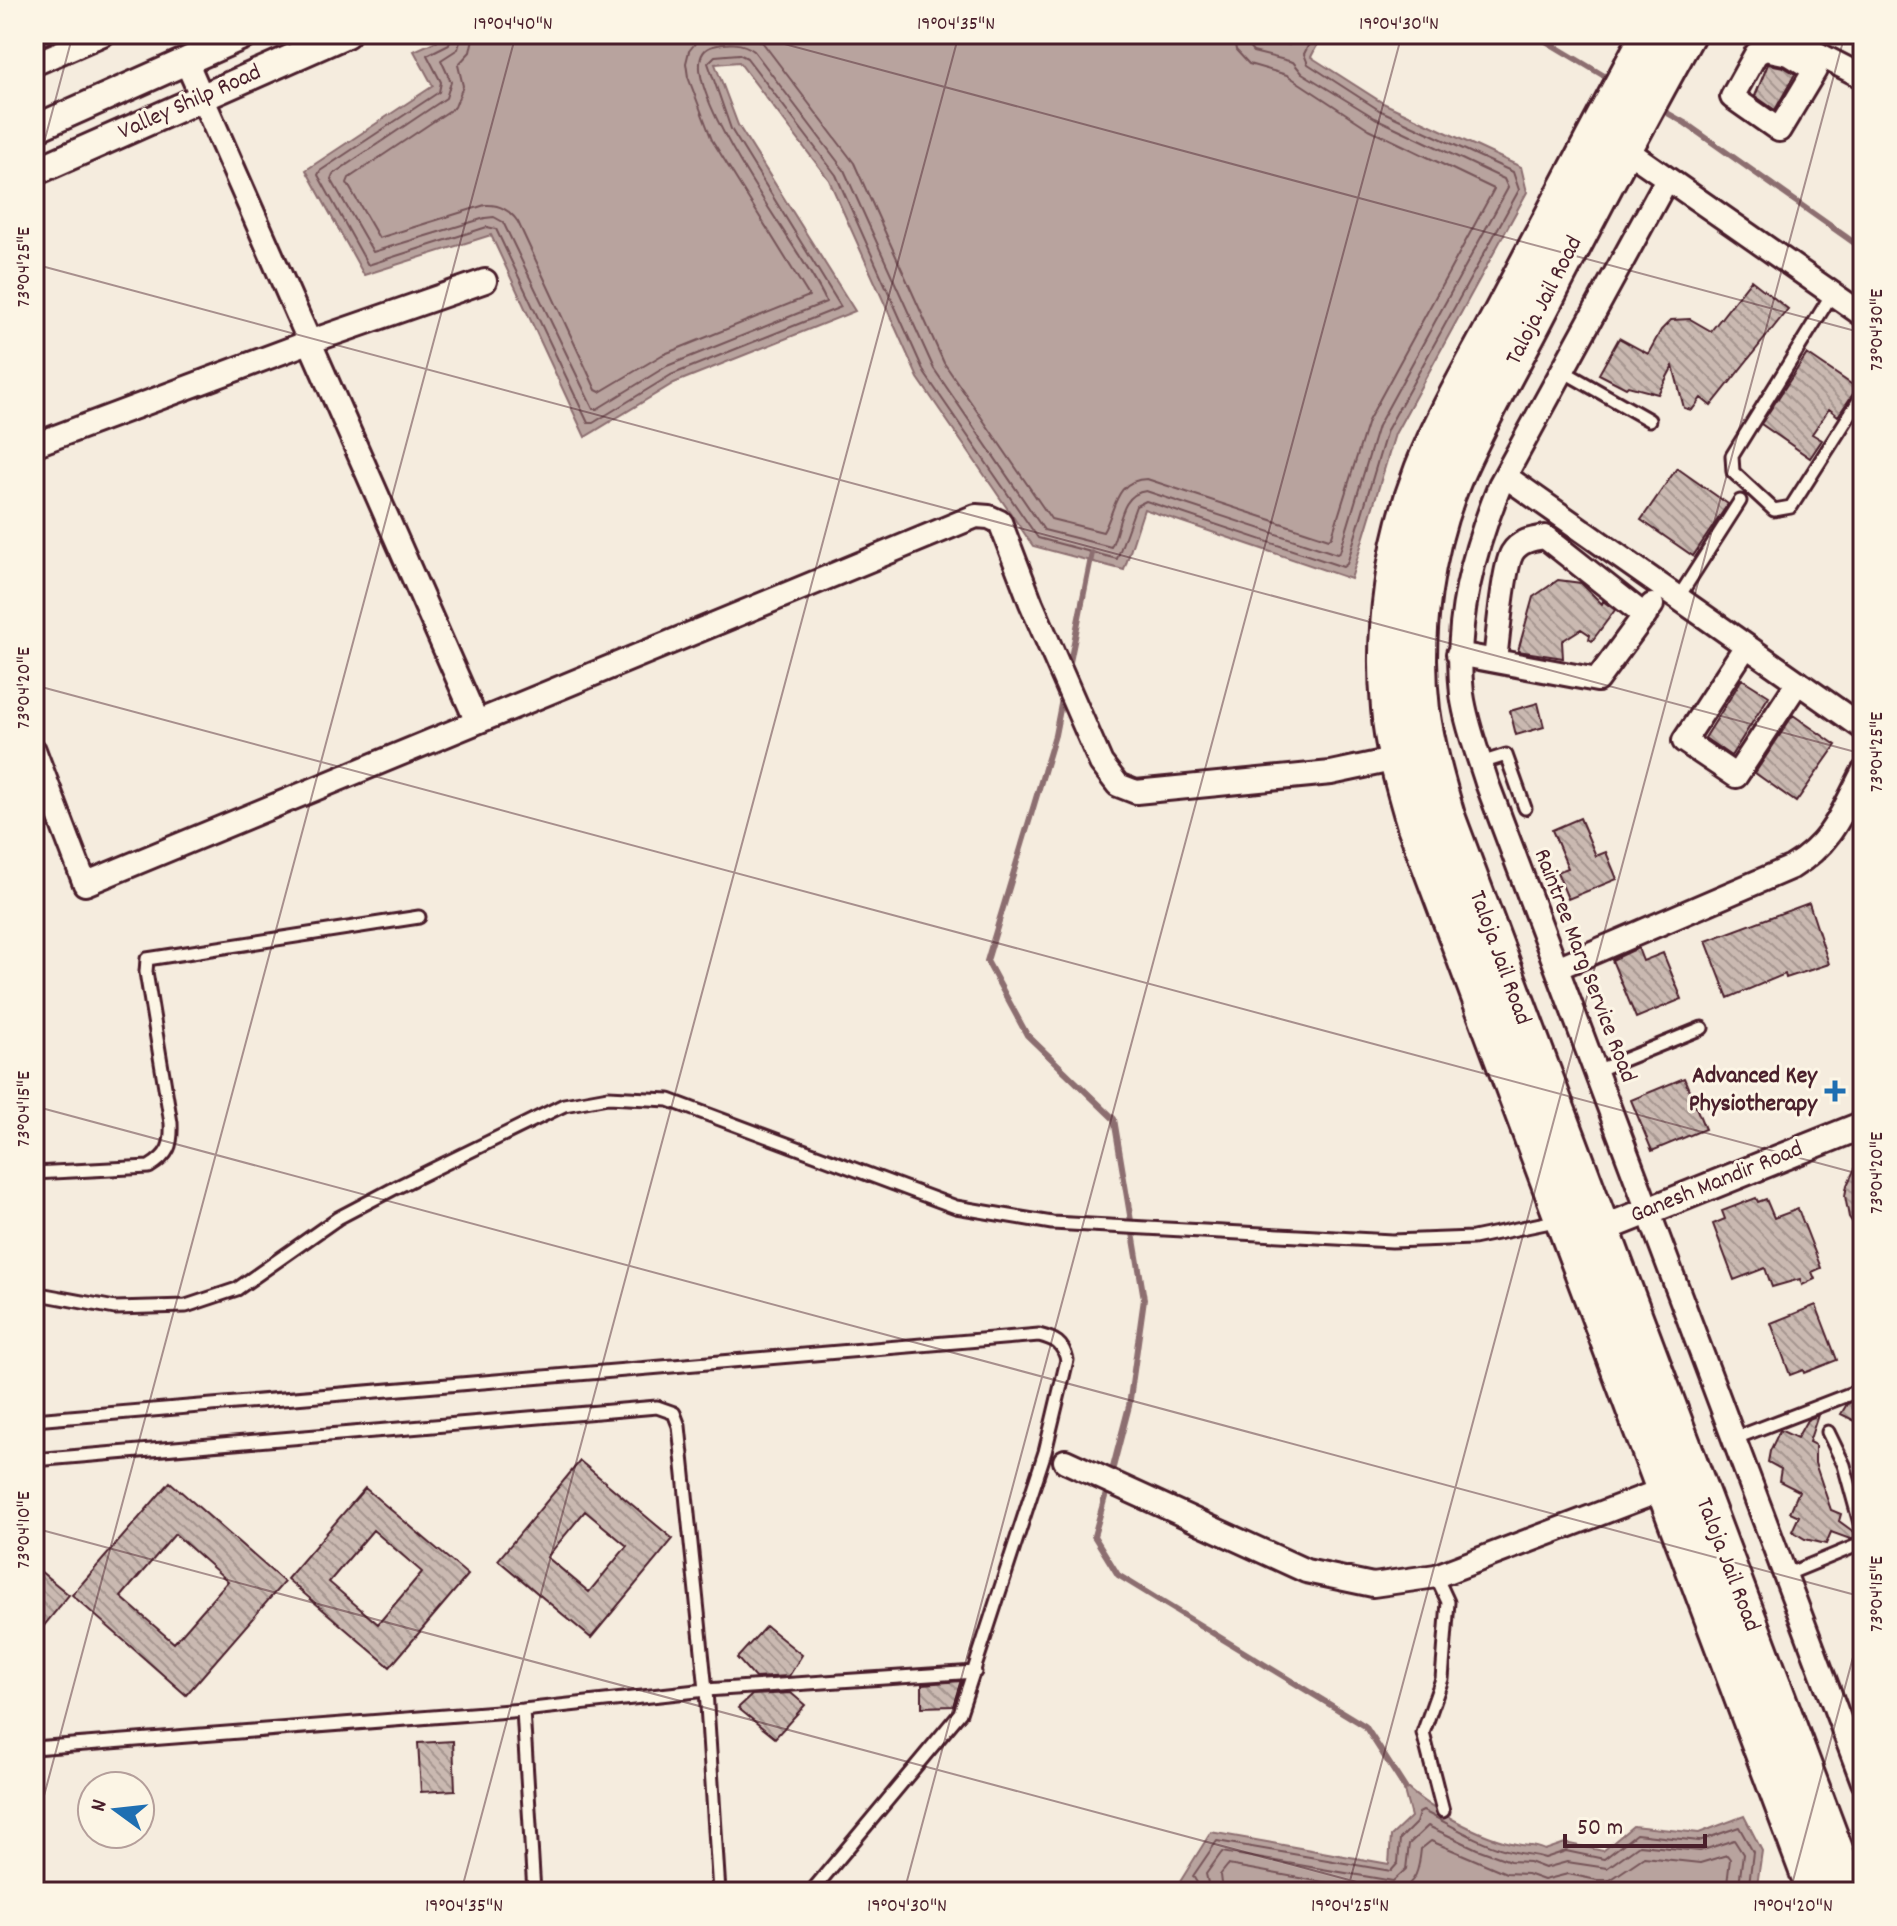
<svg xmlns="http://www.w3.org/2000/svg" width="1897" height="1926" viewBox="0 0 1897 1926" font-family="Dekko,sans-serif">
<defs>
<pattern id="building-back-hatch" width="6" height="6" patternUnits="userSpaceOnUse" patternTransform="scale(2)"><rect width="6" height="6" fill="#cab9b1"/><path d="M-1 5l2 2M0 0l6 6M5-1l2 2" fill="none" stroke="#a69690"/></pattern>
</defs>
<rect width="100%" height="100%" fill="#f5ecde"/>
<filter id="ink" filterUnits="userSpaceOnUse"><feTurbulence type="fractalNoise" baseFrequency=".0125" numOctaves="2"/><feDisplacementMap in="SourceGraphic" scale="16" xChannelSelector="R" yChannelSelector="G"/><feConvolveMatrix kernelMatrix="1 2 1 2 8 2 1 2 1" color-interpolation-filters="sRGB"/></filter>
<g filter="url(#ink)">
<path fill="#b8a39e" stroke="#8c6e70" stroke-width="2" d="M 452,34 L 1249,34 L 1289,45 L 1295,34 L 1323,34 L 1311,57 L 1383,103 L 1521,167 L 1527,192 L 1395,434 L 1351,579 L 1144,509 L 1124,570 L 1033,546 L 918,378 L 829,180 L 739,62 L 715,64 L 738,125 L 855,311 L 674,383 L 585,437 L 491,235 L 364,275 L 306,170 L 433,86 L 414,51 Z
M 1402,1783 C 1425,1807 1481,1838 1516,1844 C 1527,1847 1534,1844 1545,1850 L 1565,1843 L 1603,1851 L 1633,1826 L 1699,1833 L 1744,1816 L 1762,1851 L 1756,1892 L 1206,1892 L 1178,1885 L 1211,1832 L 1389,1864 L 1391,1836 L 1411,1817 Z"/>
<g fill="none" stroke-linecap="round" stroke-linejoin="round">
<path stroke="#765459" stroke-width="2" d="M 452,34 L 449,44 L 427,55 L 441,82 L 439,92 L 320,171 L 318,175 L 368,265 L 487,227 L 496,229 L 588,423 L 593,423 L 671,375 L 841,307 L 731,129 L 708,63 L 715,56 L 739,54 L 747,58 L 836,175 L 925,374 L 1038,538 L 1117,559 L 1136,506 L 1146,501 L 1343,567 L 1347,564 L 1387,430 L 1519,190 L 1513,172 L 1379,110 L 1308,64 L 1304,54 L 1314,34
M 462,34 L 458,49 L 441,60 L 451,82 L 446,98 L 333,174 L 331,179 L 373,252 L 485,218 L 494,217 L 503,222 L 593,409 L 597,409 L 667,366 L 826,302 C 818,271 653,62 713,46 C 726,42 743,42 754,51 L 844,170 L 934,369 L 1044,530 L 1111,547 C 1121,528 1119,494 1146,491 L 1337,554 L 1340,552 L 1378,426 L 1508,188 L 1504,179 L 1375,118 L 1302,73 L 1293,62 L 1253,52 L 1247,45 L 1245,34
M 474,34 L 470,52 L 458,65 L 463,86 L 455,107 L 349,178 L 347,183 L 379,238 L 485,205 C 499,204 510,210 518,222 L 596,390 L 600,392 L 662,355 L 809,296 L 712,140 L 688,77 L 686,63 L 689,51 L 697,41 L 710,34
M 750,34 L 763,43 L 854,163 L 944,363 L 1051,519 L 1103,532 C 1116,510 1114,480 1147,479 L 1329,539 L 1332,536 L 1368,421 L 1494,189 L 1369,129 L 1287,75 L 1249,64 L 1236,50 L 1233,34
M 1200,1892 L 1199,1886 L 1193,1876 L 1217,1841 L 1391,1871 L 1398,1863 L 1400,1839 L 1416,1823 L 1419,1813 L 1423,1811 C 1452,1825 1482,1846 1515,1852 C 1527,1855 1533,1854 1545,1858 L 1566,1851 L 1604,1859 L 1636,1834 L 1699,1841 L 1739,1827 L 1753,1852 L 1748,1892
M 1210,1892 L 1206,1874 L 1222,1852 L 1393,1881 L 1406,1869 L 1409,1844 L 1428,1826 L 1477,1849 L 1510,1861 L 1529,1862 L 1545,1868 L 1567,1862 L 1607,1868 L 1639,1845 L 1700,1851 L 1734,1840 L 1743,1854 L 1738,1892
M 1222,1892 L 1220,1875 L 1228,1865 L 1378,1892
M 1397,1892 C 1417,1883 1419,1869 1421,1849 L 1431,1841 L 1506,1873 L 1527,1874 L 1544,1880 L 1568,1874 L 1597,1880 L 1610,1880 L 1644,1857 L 1700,1863 L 1727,1855 L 1730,1859 L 1726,1892"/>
<path stroke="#8c6e70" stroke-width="6" d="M 1534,34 L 1606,77
M 1662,110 L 1685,123 L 1863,249
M 1068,672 L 1092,553
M 1063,694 L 1055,735 L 987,961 L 1027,1035 L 1114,1119 L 1144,1299 L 1129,1406 L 1111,1475
M 1108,1486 L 1094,1536 L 1118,1575 L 1365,1726 L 1405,1788"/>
</g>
<path fill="url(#building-back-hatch)" stroke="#4a1f2b" stroke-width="2" fill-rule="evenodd" d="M 34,34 L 68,34 L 34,49 Z
M 1768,64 L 1784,67 L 1795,74 L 1775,110 L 1755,96 Z
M 1751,280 L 1788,309 L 1711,406 L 1701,398 L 1692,410 L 1684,408 L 1673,366 L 1658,394 L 1628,386 L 1626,388 L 1599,374 L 1619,338 L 1648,354 L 1661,330 L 1671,320 L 1690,319 L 1711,331 Z
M 1807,354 L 1857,388 L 1838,416 L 1829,409 L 1812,434 L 1822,440 L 1810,458 L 1761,424 Z
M 1677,468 L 1728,504 L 1693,556 L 1641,520 Z
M 1558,580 L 1581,583 L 1602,604 L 1603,601 L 1615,610 L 1592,641 L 1589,639 L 1590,635 L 1581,629 L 1562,641 L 1563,658 L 1518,651 L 1533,597 Z
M 1742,679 L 1769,696 L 1731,756 L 1705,738 Z
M 1538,703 L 1544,727 L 1516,735 L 1510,711 Z
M 1793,715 L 1836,745 L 1796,802 L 1755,773 Z
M 1580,818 L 1596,856 L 1606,852 L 1617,879 L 1568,899 L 1557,872 L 1568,868 L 1552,830 Z
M 1809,903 L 1829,964 L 1786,978 L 1785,974 L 1728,998 L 1706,941 Z
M 1638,948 L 1643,961 L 1663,953 L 1682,999 L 1636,1018 L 1612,960 Z
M 1684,1078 L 1705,1129 L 1652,1151 L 1631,1100 Z
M 1863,1152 L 1863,1238 L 1849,1217 L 1845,1196 L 1847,1185 Z
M 1756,1198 L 1758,1202 L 1766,1199 L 1774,1218 L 1798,1209 L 1821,1268 L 1812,1272 L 1815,1279 L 1802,1285 L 1800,1279 L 1772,1287 L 1765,1268 L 1734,1280 L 1713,1224 L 1725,1219 L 1722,1211 Z
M 1816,1305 L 1837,1360 L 1804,1373 L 1803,1370 L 1790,1375 L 1771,1323 Z
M 1854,1401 L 1863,1406 L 1863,1425 L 1841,1414 L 1847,1404 Z
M 1818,1415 L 1809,1442 L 1815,1445 L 1815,1463 L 1831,1510 L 1841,1514 L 1839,1521 L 1854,1532 L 1855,1537 L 1850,1539 L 1831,1532 L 1826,1544 L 1805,1539 L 1792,1531 L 1799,1516 L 1790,1512 L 1799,1491 L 1779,1481 L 1781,1469 L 1768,1462 L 1770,1451 L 1780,1430 L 1797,1438 L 1807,1420 Z
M 580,1461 L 673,1539 L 591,1638 L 498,1560 ZM 585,1511 L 627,1546 L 589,1592 L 547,1557 Z
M 170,1482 L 284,1582 L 186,1695 L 72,1595 ZM 175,1534 L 228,1581 L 174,1643 L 121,1597 Z
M 365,1488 L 468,1575 L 390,1667 L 287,1579 ZM 373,1530 L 422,1572 L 378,1624 L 329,1582 Z
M 34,1566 L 69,1595 L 34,1638 Z
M 766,1626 L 802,1655 L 789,1676 L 755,1678 L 737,1658 Z
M 961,1681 L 953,1706 L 922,1707 L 922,1684 Z
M 791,1693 L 805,1705 L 775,1738 L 738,1708 L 752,1695 Z
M 453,1741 L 455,1790 L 421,1792 L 418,1743 Z"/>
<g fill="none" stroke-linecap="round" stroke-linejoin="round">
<defs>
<path id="service" d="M 1832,294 L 1732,456 L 1733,472 L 1774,510 L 1791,507 L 1863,394
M 1563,371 L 1649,420
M 1678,598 L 1740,501
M 1481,763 L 1506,755 L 1525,808
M 1596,1071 L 1702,1028
M 34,1173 L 149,1167 C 169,1155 172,1145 171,1123 L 146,972 L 147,959 L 419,917
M 34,1293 L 115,1308 L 186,1306 L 237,1289 L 338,1218 L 395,1188 L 564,1105 L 608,1097 L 669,1100 L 956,1207 L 1052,1223 L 1392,1241 L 1473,1238 L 1560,1220
M 34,1420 L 1039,1335 C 1055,1339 1063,1343 1067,1360 L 1045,1452 L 960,1713 L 811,1892
M 1828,1432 L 1844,1465 L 1863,1534
M 1733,1439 L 1863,1389
M 34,1460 L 657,1407 L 674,1413 L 679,1426 L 706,1690 L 719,1892
M 1784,1572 L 1795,1571 L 1863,1543
M 1436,1576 L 1448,1602 L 1442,1679 L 1423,1733 L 1443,1811
M 523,1710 L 534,1892
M 1843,1727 L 1863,1719
M 34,1748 L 523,1710 L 706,1690 L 975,1672"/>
<path id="minor" d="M 1779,34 L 1863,77
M 1765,49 L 1789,54 L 1815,70 L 1779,130 L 1732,97 L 1756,54 Z
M 186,61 L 477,722
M 34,64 L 103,34
M 1615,142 L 1863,315
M 1667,179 L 1500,485 C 1473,552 1454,621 1462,694 C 1466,724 1478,754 1487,783 L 1863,1782
M 34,445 L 309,342 L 485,281
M 1505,476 L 1863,728
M 1746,646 L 1684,741 L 1736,776 L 1798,682
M 1458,654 L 1597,680 L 1652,605
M 1495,660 C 1498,638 1503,569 1512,553 C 1519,541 1532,539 1545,537 L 1645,616
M 34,750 L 85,884 L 976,516 L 989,517 L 1000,522 L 1031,603 L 1101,763 L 1118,785 L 1136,792 L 1331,773 L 1397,759
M 1557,968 L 1792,867 C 1833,842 1842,812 1863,772
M 1065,1461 L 1306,1571 L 1373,1585 L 1436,1576 L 1675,1485"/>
<path id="tertiary" d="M 34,129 L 247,34
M 34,172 L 346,34
M 1588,1235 L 1863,1125"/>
<path id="primary" d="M 1649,34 C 1601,123 1554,212 1507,302 C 1478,358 1445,411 1422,470 C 1393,545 1382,628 1389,708 C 1392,749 1404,788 1415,826 L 1815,1892
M 1687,34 C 1636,126 1587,219 1539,312 C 1511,367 1479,421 1454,479 C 1425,548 1413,635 1422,710 C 1427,746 1437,781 1447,816 L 1851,1892"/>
</defs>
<use href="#service" stroke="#4a1f2b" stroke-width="17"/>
<use href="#minor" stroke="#4a1f2b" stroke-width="28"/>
<use href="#tertiary" stroke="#4a1f2b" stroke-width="32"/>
<use href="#primary" stroke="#4a1f2b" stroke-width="40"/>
<use href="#service" stroke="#fcf5e5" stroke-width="11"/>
<use href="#minor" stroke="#fcf5e5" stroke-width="22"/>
<use href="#tertiary" stroke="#fcf5e5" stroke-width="26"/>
<use href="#primary" stroke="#fcf5e5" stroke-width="34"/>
</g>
</g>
<path fill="none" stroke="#4a1f2b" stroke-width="2" stroke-opacity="0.45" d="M 747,34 L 1863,333M 34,180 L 73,34M 34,264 L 1863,754M 34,685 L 1863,1175M 34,1106 L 1863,1597M 34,1528 L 1394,1892M 34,1833 L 516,34M 461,1892 L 959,34M 904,1892 L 1402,34M 1347,1892 L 1845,34M 1790,1892 L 1863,1620"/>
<path fill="#1f6fb2" stroke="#fcf5e5" stroke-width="3" d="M1831 1079h8v8h8v8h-8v8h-8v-8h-8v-8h8z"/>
<g text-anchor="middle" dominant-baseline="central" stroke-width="6" stroke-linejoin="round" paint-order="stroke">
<g font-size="24" fill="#4a1f2b" stroke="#fcf5e5">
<text transform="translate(190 103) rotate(-24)">Valley Shilp Road</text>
<text transform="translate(1545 301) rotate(-63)">Taloja Jail Road</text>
<text transform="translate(1499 958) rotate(70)">Taloja Jail Road</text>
<text transform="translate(1584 966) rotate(69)">Raintree Marg Service Road</text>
<text transform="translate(1717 1183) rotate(-22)">Ganesh Mandir Road</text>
<text transform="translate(1727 1565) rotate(69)">Taloja Jail Road</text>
</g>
<g font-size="24" font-weight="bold" fill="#4a1f2b" stroke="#fcf5e5" text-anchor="end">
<text x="1817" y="1077">Advanced Key<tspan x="1817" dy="28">Physiotherapy</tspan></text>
</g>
</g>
<rect width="1897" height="1926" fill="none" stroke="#fcf5e5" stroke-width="88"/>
<g transform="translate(116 1810) rotate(285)"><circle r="38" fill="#fcf5e5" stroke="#b59f9b" stroke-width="2"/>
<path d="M0-6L14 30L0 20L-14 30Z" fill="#1f6fb2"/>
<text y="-12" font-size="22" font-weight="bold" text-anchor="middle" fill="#4a1f2b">N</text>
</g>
<path d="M1565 1834v12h140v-12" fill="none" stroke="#4a1f2b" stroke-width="4"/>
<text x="1577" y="1834" font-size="24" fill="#4a1f2b" stroke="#fcf5e5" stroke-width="6" paint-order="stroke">50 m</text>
<rect x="44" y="44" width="1809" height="1838" fill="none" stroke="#4a1f2b" stroke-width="3"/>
<g font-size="20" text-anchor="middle" fill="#4a1f2b">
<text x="513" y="29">19°04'40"N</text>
<text x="956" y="29">19°04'35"N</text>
<text x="1399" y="29">19°04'30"N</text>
<text transform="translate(22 267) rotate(-90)" y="7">73°04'25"E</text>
<text transform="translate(1875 330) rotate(-90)" y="7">73°04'30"E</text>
<text transform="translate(22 688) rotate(-90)" y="7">73°04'20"E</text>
<text transform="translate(1875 752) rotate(-90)" y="7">73°04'25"E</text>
<text transform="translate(22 1109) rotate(-90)" y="7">73°04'15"E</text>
<text transform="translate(1875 1173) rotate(-90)" y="7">73°04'20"E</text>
<text transform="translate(22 1530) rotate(-90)" y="7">73°04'10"E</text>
<text transform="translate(1875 1594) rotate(-90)" y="7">73°04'15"E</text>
<text x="464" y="1911">19°04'35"N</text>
<text x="907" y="1911">19°04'30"N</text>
<text x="1350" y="1911">19°04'25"N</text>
<text x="1793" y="1911">19°04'20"N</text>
</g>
</svg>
